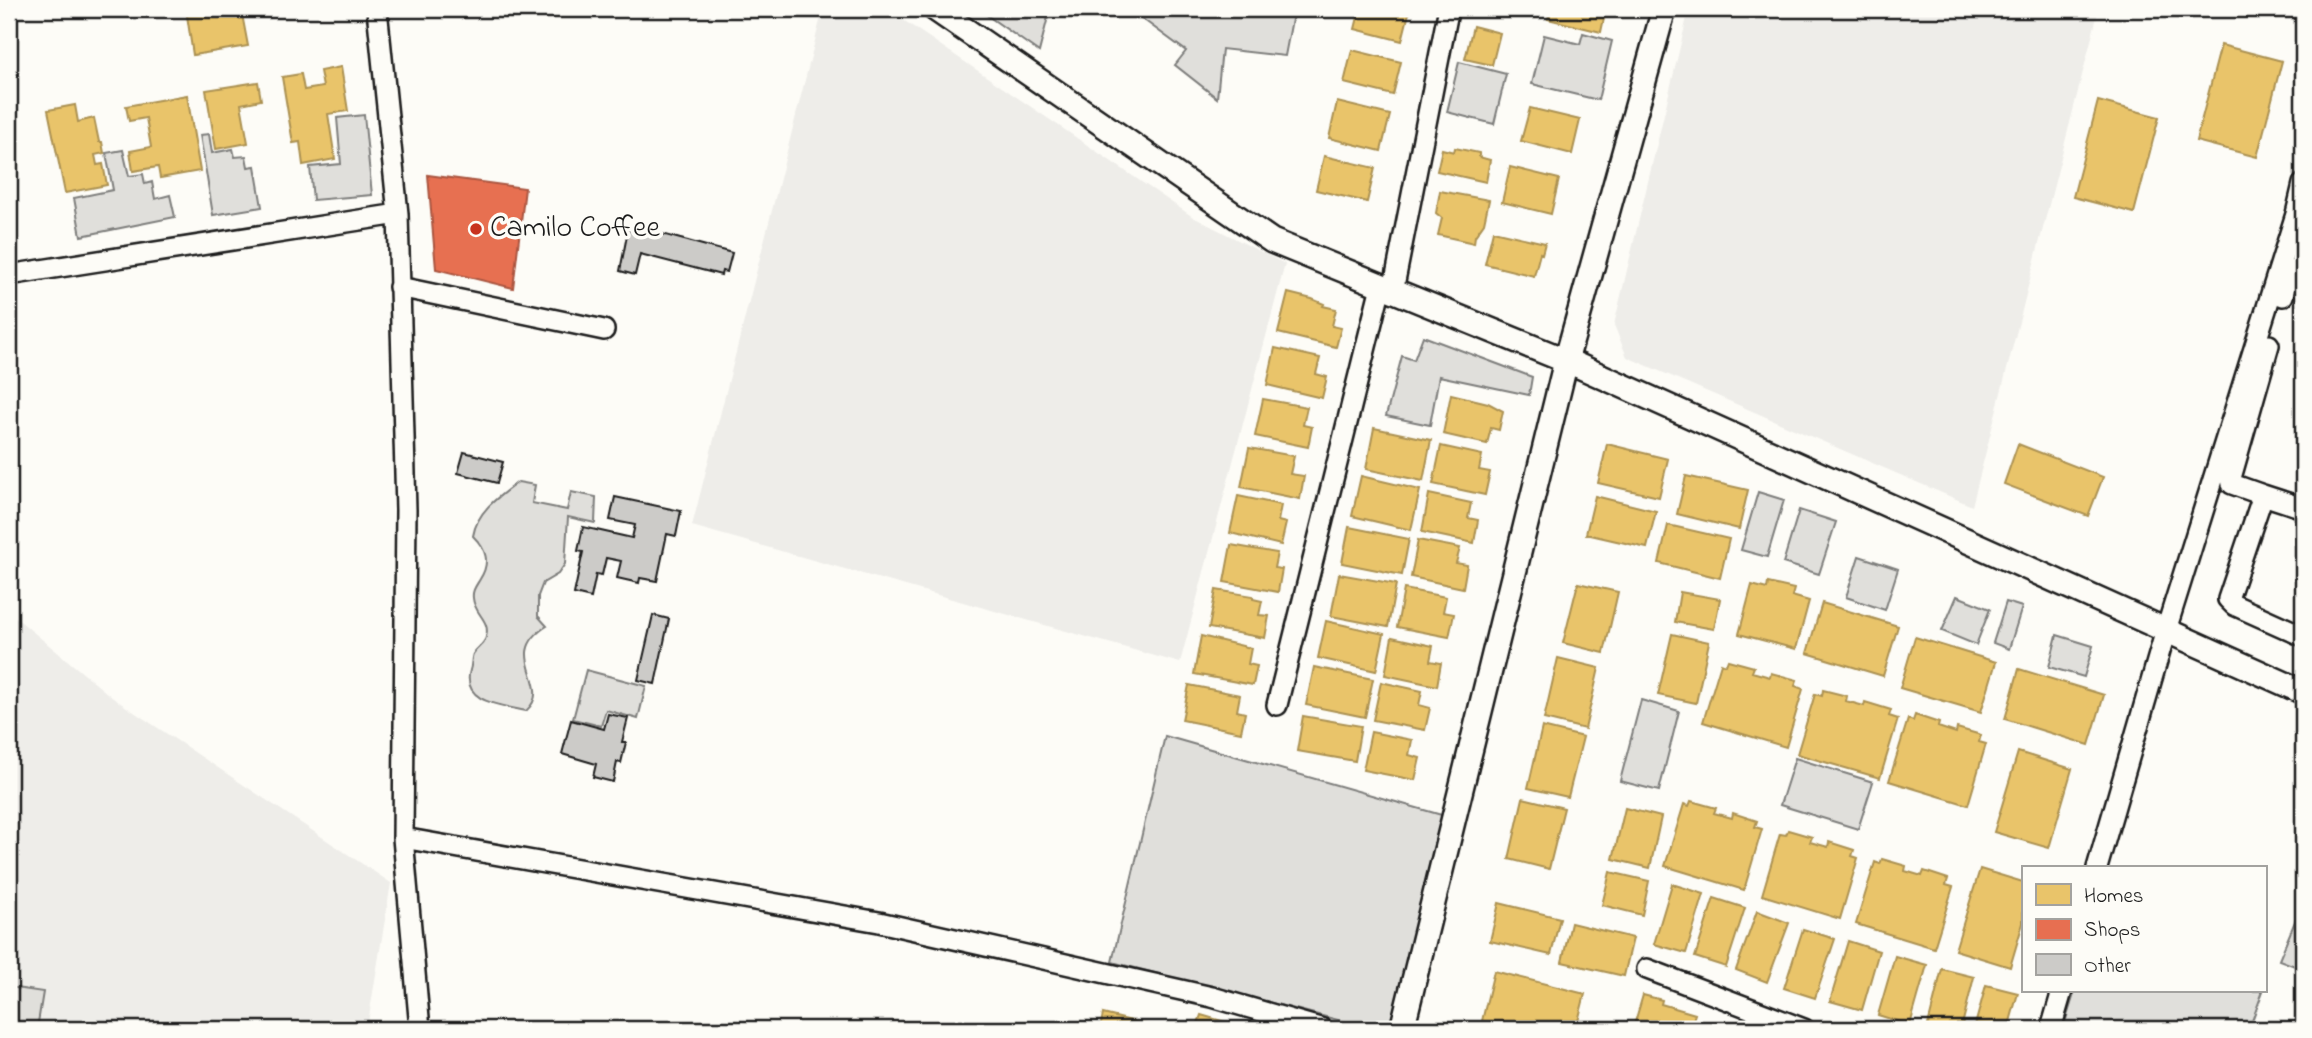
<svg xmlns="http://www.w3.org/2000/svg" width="2312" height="1038" viewBox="0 0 2312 1038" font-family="'Indie Flower',sans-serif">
<rect width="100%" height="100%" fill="#fdfcf7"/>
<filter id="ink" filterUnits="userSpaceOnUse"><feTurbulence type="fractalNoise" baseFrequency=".0143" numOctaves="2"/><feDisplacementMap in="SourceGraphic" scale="14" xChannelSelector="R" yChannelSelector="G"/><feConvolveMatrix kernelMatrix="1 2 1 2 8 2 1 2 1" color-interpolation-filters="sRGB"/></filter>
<g filter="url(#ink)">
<path fill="#eeede9" d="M 823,9 L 887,9 L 1193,217 L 1285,264 L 1180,663 L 692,526 Z
M 1689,9 L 2099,9 L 1972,506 L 1627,357 L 1614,325 Z
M 9,612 L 113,698 L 391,883 L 367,1029 L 9,1029 Z"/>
<path fill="#e0dfdb" stroke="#7e7e7c" stroke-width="2" d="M 978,9 L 1050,9 L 1039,52 Z
M 1129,9 L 1294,9 L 1285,56 L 1222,49 L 1217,98 L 1175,65 L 1186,51 Z
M 1583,33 L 1612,41 L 1598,100 L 1532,84 L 1544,35 L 1580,44 Z
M 1459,62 L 1506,74 L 1494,124 L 1447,112 Z
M 364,115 L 372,195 L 313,200 L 310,167 L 341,164 L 337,118 Z
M 209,134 L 212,153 L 233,149 L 235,157 L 246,156 L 248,167 L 255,166 L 262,207 L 213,215 L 200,135 Z
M 123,150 L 129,176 L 143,174 L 145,184 L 152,182 L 155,199 L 170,195 L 175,217 L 81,236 L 74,198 L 113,190 L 106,153 Z
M 1423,336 L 1532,377 L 1529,395 L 1439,376 L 1430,425 L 1386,416 L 1402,356 L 1414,360 Z
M 518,482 L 535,485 L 532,503 L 567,510 L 571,492 L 596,497 L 595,523 L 568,517 L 565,564 L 558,574 L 543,583 L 538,596 L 538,616 L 547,626 C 499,656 556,685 526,711 C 502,705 461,703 470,670 C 472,665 471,658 473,654 C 477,647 484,645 486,637 C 491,620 474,614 473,598 C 472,590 476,586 480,579 C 491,562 486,549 473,536 C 477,511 499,496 518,482 Z
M 1758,492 L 1784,500 L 1767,557 L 1741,550 Z
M 1799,510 L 1836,522 L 1819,574 L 1783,563 Z
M 1859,556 L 1898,569 L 1885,610 L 1846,597 Z
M 1957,596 L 1990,609 L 1976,645 L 1942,631 Z
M 2006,602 L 2022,607 L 2009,649 L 1993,643 Z
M 2057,635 L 2093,646 L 2084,677 L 2049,667 Z
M 586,670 L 646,686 L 638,719 L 606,710 L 601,726 L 573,719 Z
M 1641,700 L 1679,711 L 1659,791 L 1620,781 Z
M 1165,736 L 1445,816 L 1392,1029 L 1373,1029 L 1112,962 Z
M 1795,758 L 1873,782 L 1858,829 L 1780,805 Z
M 2303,902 L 2303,969 L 2279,960 Z
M 9,987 L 43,992 L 37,1029 L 9,1029 Z
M 2075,991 L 2263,991 L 2249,1029 L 2063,1029 Z"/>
<path fill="#e9c46a" stroke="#ac9253" stroke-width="2" d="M 186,9 L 241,9 L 248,46 L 193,55 Z
M 1360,9 L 1410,9 L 1402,41 L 1355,29 Z
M 1503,9 L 1539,9 L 1537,17 Z
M 1551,9 L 1606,9 L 1601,32 L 1548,19 Z
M 1473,26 L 1500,33 L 1492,65 L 1465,59 Z
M 2221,45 L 2282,61 L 2257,157 L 2196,141 Z
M 1352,50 L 1401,62 L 1393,95 L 1344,83 Z
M 341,67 L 348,111 L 328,114 L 335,159 L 303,165 L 300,142 L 293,143 L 282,77 L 301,74 L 304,90 L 323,87 L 320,71 Z
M 258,82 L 261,100 L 241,104 L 248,143 L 216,149 L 206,90 Z
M 187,95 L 200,171 L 160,178 L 158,167 L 133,171 L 130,151 L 151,147 L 146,118 L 129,121 L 126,106 Z
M 2098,101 L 2159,117 L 2134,213 L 2073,197 Z
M 1337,102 L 1390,115 L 1381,151 L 1329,138 Z
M 75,105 L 78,122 L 94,118 L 99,142 L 102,142 L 104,153 L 95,155 L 97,165 L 103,164 L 107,185 L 65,193 L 48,110 Z
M 1530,108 L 1580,120 L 1572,154 L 1521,141 Z
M 1455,148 L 1479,153 L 1479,157 L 1490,160 L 1486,182 L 1437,171 L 1442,149 L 1454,152 Z
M 1324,156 L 1375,168 L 1367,202 L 1316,190 Z
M 1510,167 L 1559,179 L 1551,214 L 1502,202 Z
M 1440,191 L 1489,200 L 1484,223 L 1475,236 L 1474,243 L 1438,235 L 1442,218 L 1436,213 Z
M 1493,231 L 1545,243 L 1542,254 L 1540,253 L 1534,276 L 1485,264 Z
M 1288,293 L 1312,299 L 1324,304 L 1323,306 L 1336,309 L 1332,326 L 1341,328 L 1336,347 L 1278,333 Z
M 1275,348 L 1320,358 L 1316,374 L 1327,377 L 1322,398 L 1267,385 Z
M 1451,394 L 1488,403 L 1503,411 L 1499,430 L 1491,428 L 1487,444 L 1443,434 Z
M 1263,399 L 1307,407 L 1303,425 L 1312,427 L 1308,447 L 1255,436 Z
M 1374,428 L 1431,440 L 1423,481 L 1366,469 Z
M 1607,444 L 1668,459 L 1659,497 L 1598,483 Z
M 2018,444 L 2103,477 L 2088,516 L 2004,484 Z
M 1441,446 L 1482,455 L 1479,470 L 1490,472 L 1485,495 L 1433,484 Z
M 1249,448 L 1294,456 L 1290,474 L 1304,476 L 1300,499 L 1241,487 Z
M 1361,476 L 1420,490 L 1411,530 L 1352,516 Z
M 1686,476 L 1748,490 L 1739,529 L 1677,514 Z
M 1429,494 L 1471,503 L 1468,518 L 1478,520 L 1474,543 L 1422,532 Z
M 1238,496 L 1281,505 L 1278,521 L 1286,523 L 1281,545 L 1230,533 Z
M 1595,496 L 1656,511 L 1647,548 L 1586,534 Z
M 1668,525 L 1729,539 L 1720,578 L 1659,563 Z
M 1349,527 L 1409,539 L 1402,575 L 1342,563 Z
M 1418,540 L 1460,548 L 1456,563 L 1467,565 L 1463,588 L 1411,577 Z
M 1231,545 L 1277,553 L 1274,568 L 1282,569 L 1278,592 L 1224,582 Z
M 1339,574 L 1396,584 L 1388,627 L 1331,616 Z
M 1578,583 L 1618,592 L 1604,653 L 1563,643 Z
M 1768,583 L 1794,589 L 1792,596 L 1809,601 L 1796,649 L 1739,634 L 1752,585 L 1767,589 Z
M 1404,589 L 1446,597 L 1443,612 L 1454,614 L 1449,637 L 1397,627 Z
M 1216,590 L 1253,596 L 1253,599 L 1262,601 L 1259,615 L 1269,616 L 1265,638 L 1209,628 Z
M 1680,592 L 1720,599 L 1714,629 L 1675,622 Z
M 1822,603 L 1898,626 L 1883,676 L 1807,653 Z
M 1326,621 L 1384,634 L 1376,671 L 1318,658 Z
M 1672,634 L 1709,642 L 1696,703 L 1658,695 Z
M 1201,636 L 1251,648 L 1248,664 L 1257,666 L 1253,685 L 1194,674 Z
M 1392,637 L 1433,646 L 1430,661 L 1441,663 L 1437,686 L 1385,675 Z
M 1915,637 L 1996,662 L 1981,712 L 1900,688 Z
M 1558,658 L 1599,668 L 1585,729 L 1544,719 Z
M 1728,660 L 1754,667 L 1752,672 L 1770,677 L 1771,673 L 1797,680 L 1795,686 L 1803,689 L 1786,747 L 1703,722 L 1721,663 L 1726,665 Z
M 1314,667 L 1373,679 L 1365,717 L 1306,705 Z
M 2019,669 L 2104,695 L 2089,745 L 2005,719 Z
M 1381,682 L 1422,691 L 1419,705 L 1430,708 L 1425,730 L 1373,720 Z
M 1189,685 L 1240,695 L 1237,711 L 1245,713 L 1241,732 L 1182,720 Z
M 1823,690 L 1847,696 L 1846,701 L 1864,706 L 1865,702 L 1891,710 L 1889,716 L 1898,719 L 1880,778 L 1797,754 L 1815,694 L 1822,696 Z
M 1915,715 L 1939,723 L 1938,727 L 1956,733 L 1957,728 L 1981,735 L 1979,742 L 1986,744 L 1968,805 L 1889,781 L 1908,719 L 1913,721 Z
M 1303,716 L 1361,726 L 1355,761 L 1297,751 Z
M 1542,727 L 1583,737 L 1568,797 L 1528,788 Z
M 1371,732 L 1412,740 L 1409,755 L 1420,758 L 1415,780 L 1363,770 Z
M 2018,752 L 2072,769 L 2049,848 L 1994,832 Z
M 1523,798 L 1564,808 L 1549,869 L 1509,859 Z
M 1691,801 L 1716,808 L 1714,813 L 1732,818 L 1733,813 L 1757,821 L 1755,827 L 1762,829 L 1744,890 L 1665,866 L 1684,804 L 1689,806 Z
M 1625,808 L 1661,817 L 1650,868 L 1613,859 Z
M 1788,830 L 1812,837 L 1810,842 L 1828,847 L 1829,842 L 1854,850 L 1852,856 L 1858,858 L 1840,919 L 1762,895 L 1780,834 L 1786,835 Z
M 1882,859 L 1906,866 L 1905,871 L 1922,876 L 1924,871 L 1948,879 L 1946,885 L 1953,887 L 1934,948 L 1856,924 L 1875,862 L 1880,864 Z
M 1980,869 L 2023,882 L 2023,923 L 2010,967 L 1955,950 Z
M 1610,872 L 1649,881 L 1642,915 L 1602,905 Z
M 1672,884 L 1704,894 L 1686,953 L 1654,944 Z
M 1714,898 L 1745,908 L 1726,967 L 1695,957 Z
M 1499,903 L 1560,918 L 1551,955 L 1490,941 Z
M 1757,911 L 1789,923 L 1767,982 L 1736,970 Z
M 1571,923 L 1633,938 L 1624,976 L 1562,962 Z
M 1803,929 L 1835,939 L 1815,998 L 1784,988 Z
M 1848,941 L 1879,951 L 1862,1010 L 1830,1001 Z
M 1895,956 L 1927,965 L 1910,1025 L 1878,1015 Z
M 1942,969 L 1974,977 L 1961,1029 L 1927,1029 Z
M 1494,971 L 1585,994 L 1576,1029 L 1516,1029 L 1482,1021 Z
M 1986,985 L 2018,993 L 2008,1029 L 1974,1029 Z
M 1643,995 L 1662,1000 L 1661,1004 L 1695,1014 L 1690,1029 L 1633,1029 Z
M 1103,1014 L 1164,1029 L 1100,1029 Z
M 1201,1015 L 1249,1029 L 1196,1029 Z"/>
<path fill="#e76f51" stroke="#aa5641" stroke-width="2" d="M 428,175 L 525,188 L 513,288 L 436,269 Z"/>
<path fill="#cccbc8" stroke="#1c1c1c" stroke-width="2" d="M 629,225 L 732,253 L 727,272 L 722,271 L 721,275 L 640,254 L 635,275 L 620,271 Z
M 464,452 L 503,462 L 497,483 L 458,473 Z
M 615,497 L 681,511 L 676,536 L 667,534 L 657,581 L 640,578 L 639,583 L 617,578 L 621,561 L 606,558 L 602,575 L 596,574 L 591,598 L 574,594 L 583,552 L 578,551 L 583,527 L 632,538 L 635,525 L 610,520 Z
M 653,615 L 669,619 L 655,684 L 638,680 Z
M 608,714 L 628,718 L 622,742 L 626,742 L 621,763 L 617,762 L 613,782 L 593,777 L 596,764 L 562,754 L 571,720 L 604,729 Z"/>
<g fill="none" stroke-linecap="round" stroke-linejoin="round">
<defs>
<path id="minor" d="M 377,9 L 398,214 L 406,510 L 403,838 L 420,1029
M 9,275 L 398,214
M 399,287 L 604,330
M 1393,291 L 1448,12
M 2283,296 C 2286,282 2289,271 2303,266
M 2263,495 L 2232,484 L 2231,478 L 2269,345
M 2303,508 L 2263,495 L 2228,599 L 2234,605 L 2303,636
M 1277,705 L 1381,286
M 403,838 L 879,922 L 1212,997 L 1323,1029
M 2097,868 L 2166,630 L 2296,214 L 2303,184
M 1647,969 L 1804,1029
M 2051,1029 L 2062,991"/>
<path id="tertiary" d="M 935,9 L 1272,241 L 1579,366 L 2303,692
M 1402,1029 L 1566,361 L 1664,9"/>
</defs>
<use href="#minor" stroke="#1c1c1c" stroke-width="24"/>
<use href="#tertiary" stroke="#1c1c1c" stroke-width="28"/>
<use href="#minor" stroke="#fdfcf7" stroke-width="19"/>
<use href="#tertiary" stroke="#fdfcf7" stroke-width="23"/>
</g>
</g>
<circle fill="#c8321e" stroke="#fdfcf7" stroke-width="2.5" cx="476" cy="229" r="7"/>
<g text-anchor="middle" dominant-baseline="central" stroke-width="7" stroke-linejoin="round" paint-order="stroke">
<g font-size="30" fill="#1c1c1c" stroke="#fdfcf7" text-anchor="start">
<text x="490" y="229">Camilo Coffee</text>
</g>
</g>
<rect width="2312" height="1038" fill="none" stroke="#fdfcf7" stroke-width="35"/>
<rect x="18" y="18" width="2277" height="1003" fill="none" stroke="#1c1c1c" stroke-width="2.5" filter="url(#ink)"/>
<rect x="2022" y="866" width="245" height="126" fill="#fdfcf7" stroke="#a3a29f" stroke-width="2"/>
<rect x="2036" y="884" width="35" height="21" fill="#e9c46a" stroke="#a3a29f" stroke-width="2"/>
<text x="2084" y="902" font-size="21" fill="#1c1c1c">Homes</text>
<rect x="2036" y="919" width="35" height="21" fill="#e76f51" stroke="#a3a29f" stroke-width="2"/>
<text x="2084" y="936" font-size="21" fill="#1c1c1c">Shops</text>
<rect x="2036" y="954" width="35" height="21" fill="#cccbc8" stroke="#a3a29f" stroke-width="2"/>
<text x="2084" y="972" font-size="21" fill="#1c1c1c">Other</text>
</svg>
